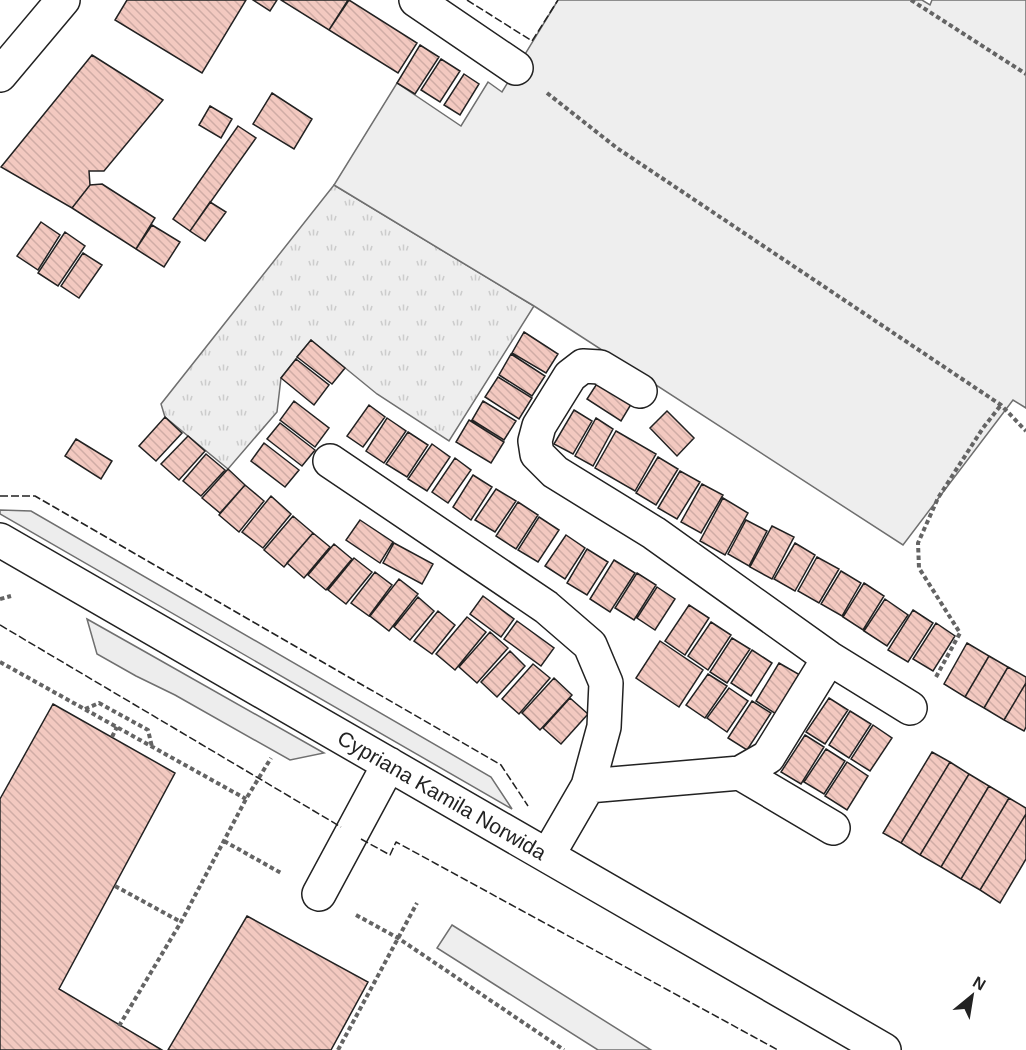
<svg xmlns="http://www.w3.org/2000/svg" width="1026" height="1050" viewBox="0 0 1026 1050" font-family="Helvetica,sans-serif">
<defs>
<pattern id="grass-tufts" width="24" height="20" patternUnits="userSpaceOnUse" patternTransform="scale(1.5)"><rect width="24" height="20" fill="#eee"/><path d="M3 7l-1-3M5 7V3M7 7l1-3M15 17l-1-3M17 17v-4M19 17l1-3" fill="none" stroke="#ccc"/></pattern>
<pattern id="building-back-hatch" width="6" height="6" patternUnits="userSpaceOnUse" patternTransform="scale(1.5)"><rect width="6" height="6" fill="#f3c9c0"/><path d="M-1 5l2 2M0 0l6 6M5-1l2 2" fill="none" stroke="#d0aca5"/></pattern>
</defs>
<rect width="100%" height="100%" fill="#fff"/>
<path fill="url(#grass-tufts)" stroke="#6f6f6f" stroke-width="1.5" d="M 334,185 L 534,306 L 449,441 L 377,394 L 311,340 L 281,378 L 277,412 L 228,469 L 165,417 L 161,404 Z"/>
<path fill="#eee" stroke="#6f6f6f" stroke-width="1.5" d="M 558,0 L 922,0 L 930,5 L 932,0 L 1026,0 L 1026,408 L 1013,400 L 903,545 L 534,306 L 334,185 L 397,83 L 461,126 L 488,82 L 502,92 Z
M 452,925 L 651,1050 L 598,1050 L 437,948 Z"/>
<path fill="#ededed" stroke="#6f6f6f" stroke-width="1.5" d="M 0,510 L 31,511 L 491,777 L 512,809 L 0,514 Z
M 87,619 L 149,654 L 324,753 L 290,760 L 175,695 L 136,676 L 97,654 Z"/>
<path fill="url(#building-back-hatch)" stroke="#222" stroke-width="1.5" d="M 127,0 L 246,0 L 202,73 L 115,20 Z
M 253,0 L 277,0 L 270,11 Z
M 281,0 L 348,0 L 329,30 Z
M 349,0 L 417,43 L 398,73 L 329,30 Z
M 420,45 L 439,57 L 415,94 L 397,83 Z
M 92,55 L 163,100 L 104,171 L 89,171 L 90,185 L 72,208 L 1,167 Z
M 441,59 L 460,71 L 440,102 L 421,90 Z
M 464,74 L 479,84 L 460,115 L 444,105 Z
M 272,93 L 312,119 L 294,149 L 253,124 Z
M 210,106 L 232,119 L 221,138 L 199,125 Z
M 238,126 L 256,138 L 190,231 L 173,219 Z
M 102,184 L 155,218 L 136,249 L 72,208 L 90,185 Z
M 210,202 L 226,212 L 205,241 L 190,231 Z
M 41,222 L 60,235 L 38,270 L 17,256 Z
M 152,225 L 180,242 L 164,267 L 136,249 Z
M 65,232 L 85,246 L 58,286 L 38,273 Z
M 83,253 L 102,265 L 79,298 L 61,286 Z
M 524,332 L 558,354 L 546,373 L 512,353 Z
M 311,340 L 345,368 L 332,384 L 297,357 Z
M 511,354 L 545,376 L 532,396 L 499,375 Z
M 296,359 L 329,385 L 314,405 L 281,378 Z
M 498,377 L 532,398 L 519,419 L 485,397 Z
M 600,379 L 633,401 L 621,421 L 587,399 Z
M 294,401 L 329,428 L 315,447 L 280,420 Z
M 483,401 L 516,421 L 504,440 L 472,420 Z
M 369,405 L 385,417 L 363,447 L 347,436 Z
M 574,410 L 592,421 L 573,454 L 554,444 Z
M 667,411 L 694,438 L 677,456 L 650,428 Z
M 165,417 L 182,433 L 156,461 L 139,446 Z
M 387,418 L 406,431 L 384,463 L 366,451 Z
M 596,418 L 613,429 L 593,466 L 575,456 Z
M 469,420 L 504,442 L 491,463 L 456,442 Z
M 280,423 L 315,450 L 302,466 L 267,439 Z
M 616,431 L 656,454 L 635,491 L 595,468 Z
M 408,432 L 428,445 L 407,477 L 386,464 Z
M 188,436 L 205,451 L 179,480 L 161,464 Z
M 76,439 L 112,461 L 101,479 L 65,456 Z
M 264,443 L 299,470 L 285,487 L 251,461 Z
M 432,444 L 450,457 L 427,491 L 408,479 Z
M 206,454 L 225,470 L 201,496 L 183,481 Z
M 658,457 L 678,469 L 656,505 L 636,493 Z
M 455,458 L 471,470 L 448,503 L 432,492 Z
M 228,469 L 245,485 L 220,513 L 202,498 Z
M 680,471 L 700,482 L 677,519 L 658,508 Z
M 473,475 L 492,487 L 471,520 L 453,507 Z
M 702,484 L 723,495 L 701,533 L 681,522 Z
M 245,485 L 264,501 L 239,532 L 219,515 Z
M 496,489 L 516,501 L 495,532 L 475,520 Z
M 271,496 L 291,514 L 263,548 L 242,532 Z
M 723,498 L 748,513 L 725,555 L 700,541 Z
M 518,502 L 538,515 L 516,549 L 496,536 Z
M 293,516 L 313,533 L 284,567 L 264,550 Z
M 539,517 L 559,530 L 538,562 L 518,550 Z
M 360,520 L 393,542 L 380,563 L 346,540 Z
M 746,520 L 767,531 L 749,566 L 728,554 Z
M 772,526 L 794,537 L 772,579 L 750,567 Z
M 313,533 L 330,547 L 304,578 L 287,563 Z
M 566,535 L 585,548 L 565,579 L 545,566 Z
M 394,543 L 433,564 L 422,584 L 383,563 Z
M 795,543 L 815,555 L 795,591 L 774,579 Z
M 334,544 L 352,559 L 326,590 L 308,575 Z
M 587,549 L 608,562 L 587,595 L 567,583 Z
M 817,557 L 839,569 L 819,603 L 798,591 Z
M 354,558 L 372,572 L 346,604 L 328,590 Z
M 614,560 L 635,573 L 610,612 L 590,599 Z
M 841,571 L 861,583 L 842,616 L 821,604 Z
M 375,572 L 392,585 L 369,616 L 351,603 Z
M 637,573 L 656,585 L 634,620 L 615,608 Z
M 399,579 L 418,594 L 389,631 L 370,616 Z
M 864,583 L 884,596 L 863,630 L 843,617 Z
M 657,587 L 675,599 L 655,630 L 637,618 Z
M 483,596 L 514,619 L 501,637 L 470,614 Z
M 418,597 L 434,611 L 410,640 L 394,627 Z
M 885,599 L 908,615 L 887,646 L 864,631 Z
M 689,605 L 709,618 L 685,655 L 665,641 Z
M 913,610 L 933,623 L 908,662 L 888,650 Z
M 438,611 L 455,625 L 432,654 L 414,641 Z
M 467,617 L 486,632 L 455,670 L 436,654 Z
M 517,621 L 554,648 L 541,666 L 504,639 Z
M 711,622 L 731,635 L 708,670 L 688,656 Z
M 936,623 L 955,636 L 933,671 L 913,659 Z
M 490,632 L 508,648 L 477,683 L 459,667 Z
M 732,638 L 750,649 L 727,683 L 710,672 Z
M 660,641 L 703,670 L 679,707 L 636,678 Z
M 967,643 L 989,656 L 965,697 L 944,684 Z
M 752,650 L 772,663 L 751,696 L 731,683 Z
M 510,651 L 525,666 L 497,697 L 481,682 Z
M 989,656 L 1008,667 L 984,708 L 965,697 Z
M 779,663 L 800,675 L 776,714 L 756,701 Z
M 533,664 L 550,678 L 519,714 L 502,699 Z
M 1008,667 L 1026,677 L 1026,683 L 1004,720 L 984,708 Z
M 708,674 L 727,686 L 705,718 L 686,705 Z
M 554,678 L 572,695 L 540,730 L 522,713 Z
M 1026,683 L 1026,727 L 1024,731 L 1004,720 Z
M 729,688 L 748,701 L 727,732 L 707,718 Z
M 570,698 L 588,714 L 561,744 L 543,728 Z
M 829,698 L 848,710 L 825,744 L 806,732 Z
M 752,701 L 771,713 L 747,750 L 728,738 Z
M 53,704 L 175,773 L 59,989 L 162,1050 L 0,1050 L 0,799 Z
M 850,711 L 871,724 L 849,758 L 829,745 Z
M 873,725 L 892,738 L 870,771 L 851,759 Z
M 805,735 L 824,747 L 801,784 L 781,772 Z
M 826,749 L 845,761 L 824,794 L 804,782 Z
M 932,752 L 950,762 L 901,843 L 883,833 Z
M 847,762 L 868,776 L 847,810 L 825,796 Z
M 950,762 L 969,774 L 920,855 L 901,843 Z
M 969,774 L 989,786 L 941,867 L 920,855 Z
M 989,786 L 1009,798 L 961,879 L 941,867 Z
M 1009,798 L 1026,808 L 1026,814 L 980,890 L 961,879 Z
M 1026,814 L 1026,859 L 1000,903 L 980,890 Z
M 247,916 L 368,982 L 331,1050 L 168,1050 Z"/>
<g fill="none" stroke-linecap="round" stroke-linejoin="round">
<defs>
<path id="minor" d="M 416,0 L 516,68
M 0,75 L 63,0
M 640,391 L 600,367 L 583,366 L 570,376 L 539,426 L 535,441 L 537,454 L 555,472 L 654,533 L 829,658 L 910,708
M 330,461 L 546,607 L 590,645 L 606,683 L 604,727 L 588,786
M 0,540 L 884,1050
M 740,773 L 833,828
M 548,855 L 588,786 L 740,773 L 768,757 L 829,658
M 319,894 L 389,764"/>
</defs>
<use href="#minor" stroke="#222" stroke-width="36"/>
<path stroke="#646464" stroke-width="4" stroke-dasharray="4.5 3" stroke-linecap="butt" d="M 911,0 L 1026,74
M 547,93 L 617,148 L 1001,405 L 1026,431
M 0,599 L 11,596
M 0,662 L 246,799
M 936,677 L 960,633 L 919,568 L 918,543 L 938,498 L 983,428 L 1001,405
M 85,709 L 99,703 L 148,730 L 152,747
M 112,737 L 117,727
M 224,841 L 281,873
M 115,886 L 181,922
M 356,915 L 398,938 L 564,1050
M 119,1026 L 181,922 L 246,799 L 271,758
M 338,1050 L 417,903"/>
<use href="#minor" stroke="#fff" stroke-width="33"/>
<path stroke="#222" stroke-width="1.5" stroke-dasharray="8 3" stroke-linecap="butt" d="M 467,0 L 532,41 L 558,0
M 0,496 L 35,496 L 501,765 L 528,806
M 0,625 L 341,827
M 361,839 L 390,855 L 396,842 L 778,1050"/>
</g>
<g text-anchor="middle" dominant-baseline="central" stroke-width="4.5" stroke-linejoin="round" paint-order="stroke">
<g font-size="21" fill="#222" stroke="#fff">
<text transform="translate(442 795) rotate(30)">Cypriana Kamila Norwida</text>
</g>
</g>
<g transform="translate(972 996) rotate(30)" stroke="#ffffff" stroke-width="4.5" paint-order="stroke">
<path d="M0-4.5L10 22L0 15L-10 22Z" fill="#222222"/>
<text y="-9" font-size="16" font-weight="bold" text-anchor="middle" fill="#222222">N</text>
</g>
</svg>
